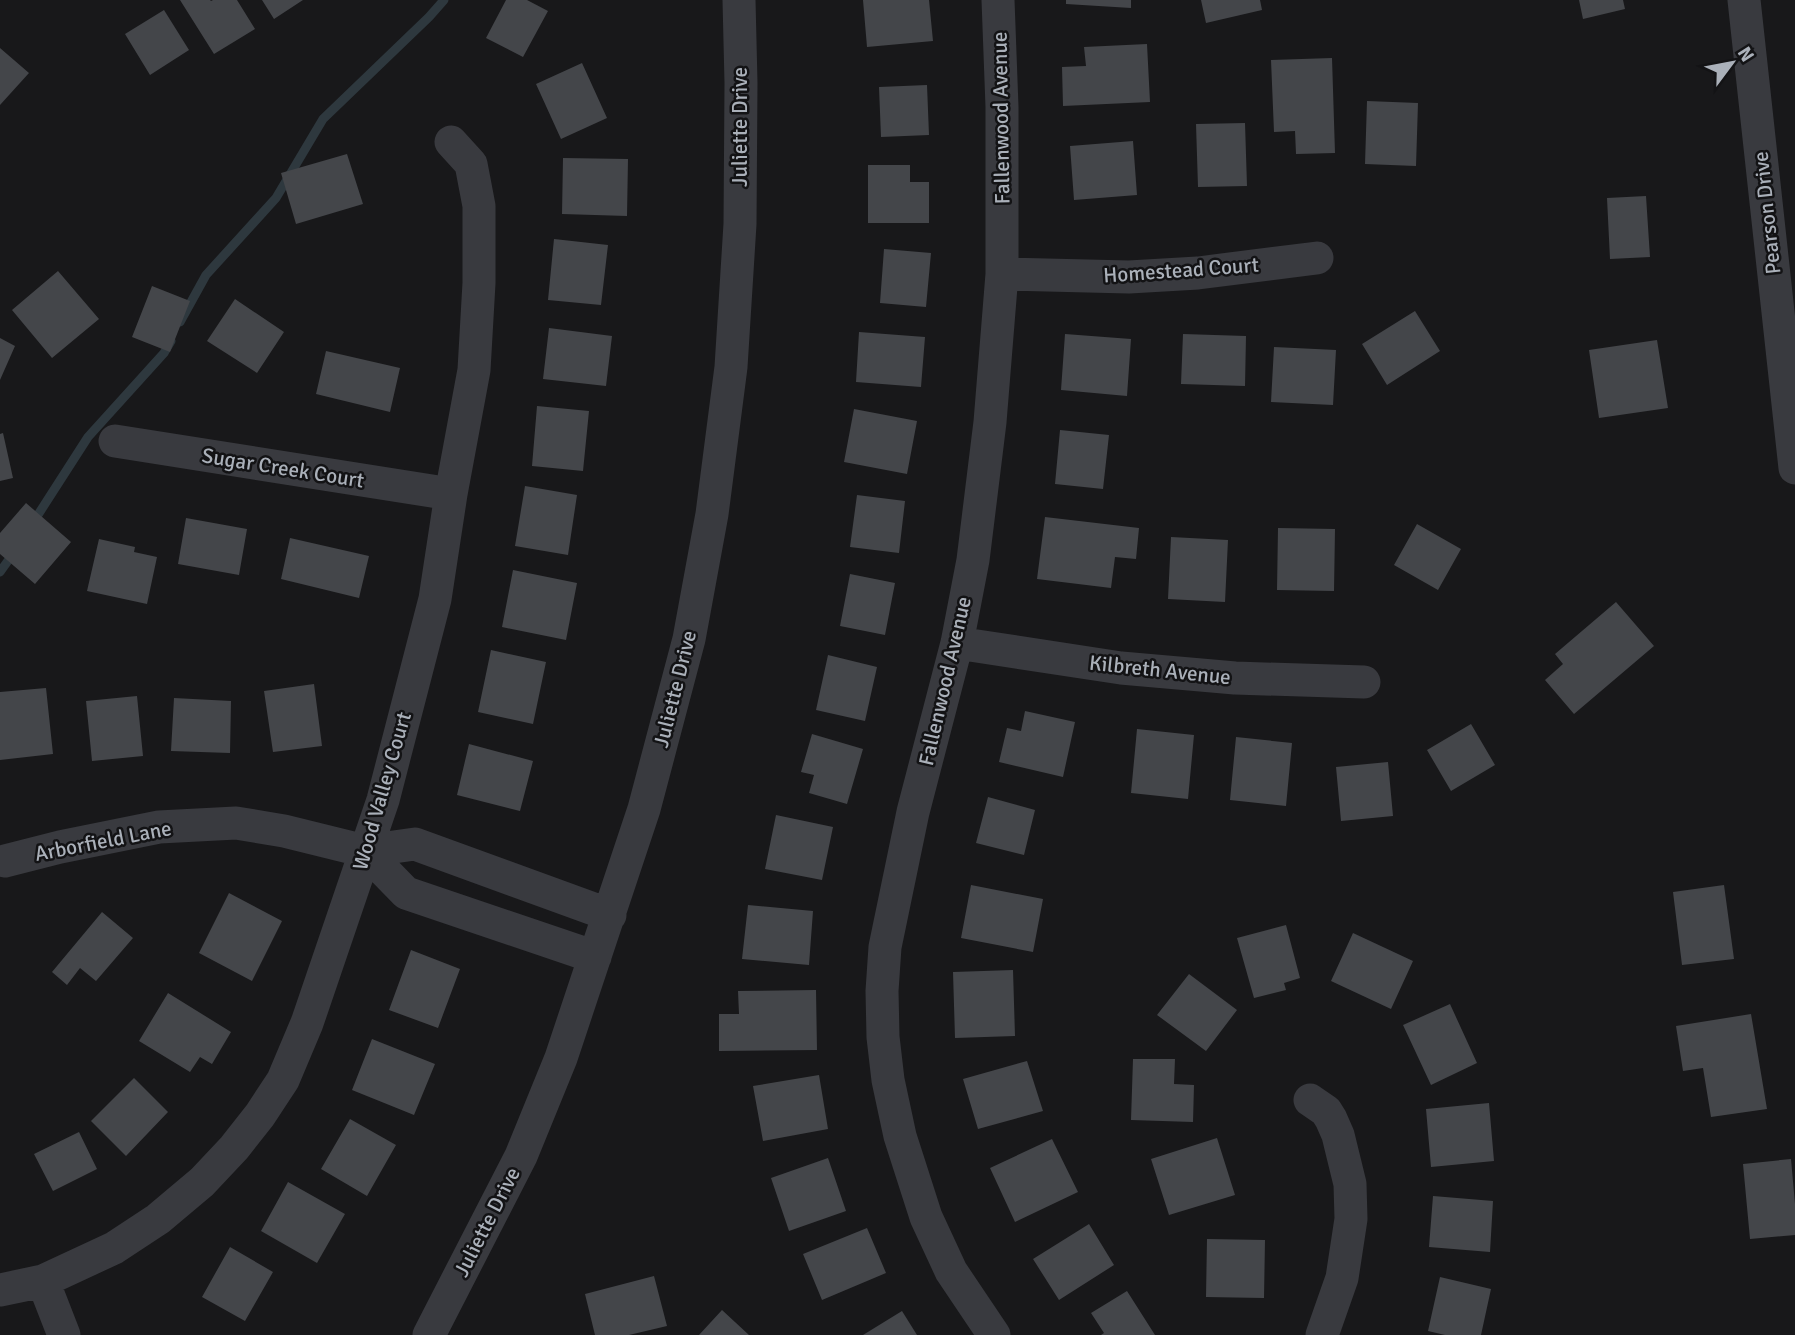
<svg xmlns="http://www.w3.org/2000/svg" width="1795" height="1335" viewBox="0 0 1795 1335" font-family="Signika,sans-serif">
<rect width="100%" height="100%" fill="#18181a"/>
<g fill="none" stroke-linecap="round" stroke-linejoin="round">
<path stroke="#2e383e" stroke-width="9" d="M 180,322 L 206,275 L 276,198 L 323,119 L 429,17 L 444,0
M 34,521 L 88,437 L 164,353 L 171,341
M 0,572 L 15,551"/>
</g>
<path fill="#44464a" d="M 180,0 L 210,0 L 211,1 L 213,0 L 237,0 L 255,29 L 214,54 Z
M 262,0 L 303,0 L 274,19 Z
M 506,0 L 527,0 L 548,11 L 523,57 L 486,38 Z
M 863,0 L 929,0 L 933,41 L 867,47 Z
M 1066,0 L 1131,0 L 1131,8 L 1066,4 Z
M 1201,0 L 1260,0 L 1262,10 L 1206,23 Z
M 1579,0 L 1623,0 L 1625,9 L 1583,19 Z
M 164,10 L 189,50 L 150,75 L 125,34 Z
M 1147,44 L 1150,102 L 1063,106 L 1062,67 L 1086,66 L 1084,47 Z
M 0,48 L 29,73 L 0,105 Z
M 1332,58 L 1335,153 L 1296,154 L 1295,131 L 1274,132 L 1271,60 Z
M 582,63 L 607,118 L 561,139 L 536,84 Z
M 927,85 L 929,135 L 881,137 L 879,87 Z
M 1367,101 L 1418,103 L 1416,166 L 1365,164 Z
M 1245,123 L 1247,186 L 1198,187 L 1196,124 Z
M 1133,141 L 1137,195 L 1074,200 L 1070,146 Z
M 347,154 L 363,204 L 296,224 L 281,173 Z
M 563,158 L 628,159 L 627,216 L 562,214 Z
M 868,165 L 910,165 L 910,182 L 929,182 L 929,223 L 868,223 Z
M 1646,196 L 1650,257 L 1610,259 L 1607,198 Z
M 554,239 L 608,245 L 601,305 L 548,300 Z
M 884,249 L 931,253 L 926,307 L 880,303 Z
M 58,271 L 99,319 L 52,358 L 12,310 Z
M 152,286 L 190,301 L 170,352 L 132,337 Z
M 235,299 L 284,332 L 257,373 L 207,341 Z
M 1415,311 L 1440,351 L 1387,385 L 1362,344 Z
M 549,328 L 612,336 L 606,386 L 543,379 Z
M 859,332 L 925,337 L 921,387 L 856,382 Z
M 1065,334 L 1131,339 L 1127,396 L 1061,390 Z
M 1183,334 L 1246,336 L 1245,386 L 1181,384 Z
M 0,338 L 15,346 L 0,380 Z
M 1657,340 L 1668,408 L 1599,418 L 1589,350 Z
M 1274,347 L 1336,350 L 1333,405 L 1271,402 Z
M 326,351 L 400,368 L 390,412 L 316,394 Z
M 537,406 L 589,411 L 583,471 L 532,466 Z
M 854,409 L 917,421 L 907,474 L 844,462 Z
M 1060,430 L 1109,435 L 1103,489 L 1055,484 Z
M 3,433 L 13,478 L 0,481 L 0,434 Z
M 525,486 L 577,495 L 568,555 L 515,546 Z
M 857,495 L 905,501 L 899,553 L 850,547 Z
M 26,503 L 71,542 L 35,584 L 0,554 L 0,533 Z
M 1045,517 L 1139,528 L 1136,559 L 1115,557 L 1111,588 L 1037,579 Z
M 186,518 L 247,529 L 239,575 L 178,564 Z
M 1417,524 L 1461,549 L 1438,590 L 1394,565 Z
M 1278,528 L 1335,529 L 1334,591 L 1277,590 Z
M 1171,537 L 1228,540 L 1225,602 L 1168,599 Z
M 290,538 L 369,556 L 359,598 L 281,579 Z
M 99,539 L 135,547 L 134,552 L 157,557 L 147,604 L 87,591 Z
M 513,570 L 577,583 L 566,640 L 502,627 Z
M 850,574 L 895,583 L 885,635 L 840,626 Z
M 1616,602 L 1654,646 L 1574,714 L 1545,680 L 1563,664 L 1555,654 Z
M 491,650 L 546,662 L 533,724 L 478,712 Z
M 828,655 L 877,667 L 865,721 L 816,710 Z
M 314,684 L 322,746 L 273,752 L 264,691 Z
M 46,688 L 53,754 L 0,760 L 0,692 Z
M 137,696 L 143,756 L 92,761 L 86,701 Z
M 174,698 L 231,701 L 230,753 L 171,751 Z
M 1025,711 L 1075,722 L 1063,777 L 999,762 L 1007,728 L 1021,731 Z
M 1471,724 L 1495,765 L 1451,791 L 1427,750 Z
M 1137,729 L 1194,735 L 1188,799 L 1131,793 Z
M 812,734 L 863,749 L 847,804 L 809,793 L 814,775 L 801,772 Z
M 1236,737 L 1292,743 L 1286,806 L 1230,800 Z
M 469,744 L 533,761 L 520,811 L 457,795 Z
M 1388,762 L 1393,816 L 1341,821 L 1336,767 Z
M 988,797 L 1035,810 L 1024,855 L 976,843 Z
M 776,815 L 833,827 L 822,880 L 765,869 Z
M 971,885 L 1043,899 L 1033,952 L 961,938 Z
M 1724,885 L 1734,959 L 1682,965 L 1673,892 Z
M 229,893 L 282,921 L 252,981 L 199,953 Z
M 748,905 L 813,911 L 809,965 L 742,959 Z
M 102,912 L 133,938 L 96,981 L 80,968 L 67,985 L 52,972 Z
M 1286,925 L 1300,978 L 1284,983 L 1286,990 L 1254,998 L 1237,938 Z
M 1353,933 L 1413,961 L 1391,1009 L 1331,981 Z
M 411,950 L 460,969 L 438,1028 L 389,1010 Z
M 1013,970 L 1015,1036 L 955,1038 L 953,972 Z
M 1189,974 L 1237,1010 L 1206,1051 L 1157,1015 Z
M 816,990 L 817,1050 L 719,1051 L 719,1014 L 739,1014 L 738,991 Z
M 168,993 L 231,1032 L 212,1064 L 200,1057 L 190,1072 L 139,1041 Z
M 1450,1004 L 1477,1063 L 1431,1085 L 1403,1025 Z
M 1751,1014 L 1767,1109 L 1711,1117 L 1703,1068 L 1683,1071 L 1676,1026 Z
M 372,1039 L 435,1064 L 414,1115 L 352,1090 Z
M 1133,1059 L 1175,1059 L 1174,1084 L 1194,1085 L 1193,1122 L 1131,1120 Z
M 1027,1061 L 1043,1111 L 978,1129 L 963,1079 Z
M 819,1075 L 828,1129 L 763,1141 L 753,1086 Z
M 134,1078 L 168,1112 L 126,1156 L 91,1121 Z
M 1489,1103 L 1494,1161 L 1431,1167 L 1426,1109 Z
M 350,1119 L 396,1145 L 367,1196 L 321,1169 Z
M 79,1132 L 97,1169 L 53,1191 L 34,1154 Z
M 1217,1138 L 1235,1195 L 1169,1215 L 1151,1159 Z
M 1052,1139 L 1078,1192 L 1015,1222 L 990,1168 Z
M 828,1158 L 846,1211 L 789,1231 L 771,1178 Z
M 1791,1159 L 1795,1204 L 1795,1235 L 1750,1239 L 1743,1164 Z
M 288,1182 L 345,1214 L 317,1263 L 261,1231 Z
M 1433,1196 L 1493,1201 L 1490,1252 L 1429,1247 Z
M 1089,1224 L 1114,1265 L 1059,1300 L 1033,1259 Z
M 867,1228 L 886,1273 L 822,1300 L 803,1254 Z
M 1207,1239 L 1265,1240 L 1264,1298 L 1206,1297 Z
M 230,1247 L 273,1272 L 245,1321 L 202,1297 Z
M 654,1276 L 667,1326 L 629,1335 L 595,1335 L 585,1294 Z
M 1440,1277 L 1491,1289 L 1481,1335 L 1445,1335 L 1428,1331 Z
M 1127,1291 L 1155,1335 L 1101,1335 L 1104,1333 L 1091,1313 Z
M 722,1310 L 749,1335 L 699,1335 Z
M 902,1311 L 917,1335 L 863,1335 Z"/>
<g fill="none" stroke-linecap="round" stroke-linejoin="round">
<path stroke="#393a3f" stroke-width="33" d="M 1744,0 L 1795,468
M 1002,274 L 1129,277 L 1198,273 L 1317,258
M 115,441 L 451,494
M 957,643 L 1121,668 L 1235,678 L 1364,682
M 365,851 L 406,893 L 595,957
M 5,861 L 60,847 L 159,827 L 236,823 L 284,831 L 365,851 L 415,844 L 610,915
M 1310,1100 L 1326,1111 L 1331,1119 L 1338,1135 L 1350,1184 L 1351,1219 L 1342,1278 L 1322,1335
M 43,1281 L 64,1335
M 0,1290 L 43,1281 L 114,1248 L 158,1219 L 202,1182 L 234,1148 L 260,1115 L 283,1080 L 307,1023 L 383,800 L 435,599 L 451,494 L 474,370 L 479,283 L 479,206 L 471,164 L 451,142
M 429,1335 L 521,1156 L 561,1058 L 644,809 L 689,639 L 712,514 L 731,367 L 740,224 L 741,83 L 739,0
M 994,1335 L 951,1271 L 926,1217 L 900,1136 L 888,1080 L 883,1037 L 882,991 L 885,947 L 913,812 L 957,643 L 973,560 L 990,422 L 1002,274 L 1002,107 L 998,0"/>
</g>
<g text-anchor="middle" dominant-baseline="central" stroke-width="5" stroke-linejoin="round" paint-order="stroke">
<g font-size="21" fill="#aab0b9" stroke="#131315">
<text transform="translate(1001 118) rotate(-91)">Fallenwood Avenue</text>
<text transform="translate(740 127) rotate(-90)">Juliette Drive</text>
<text transform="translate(1767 213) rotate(-96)">Pearson Drive</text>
<text transform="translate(1181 270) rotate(-4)">Homestead Court</text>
<text transform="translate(283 468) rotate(9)">Sugar Creek Court</text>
<text transform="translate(1160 670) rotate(6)">Kilbreth Avenue</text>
<text transform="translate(945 681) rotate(-77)">Fallenwood Avenue</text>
<text transform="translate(675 689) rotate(-76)">Juliette Drive</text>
<text transform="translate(382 791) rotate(-74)">Wood Valley Court</text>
<text transform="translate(103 841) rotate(-11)">Arborfield Lane</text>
<text transform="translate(487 1222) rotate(-63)">Juliette Drive</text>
</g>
</g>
<g transform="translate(1732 63) rotate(58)" stroke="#131315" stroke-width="5" paint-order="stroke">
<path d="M0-5L12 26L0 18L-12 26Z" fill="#aab0b9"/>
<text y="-10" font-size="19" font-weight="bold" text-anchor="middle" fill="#aab0b9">N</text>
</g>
</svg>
